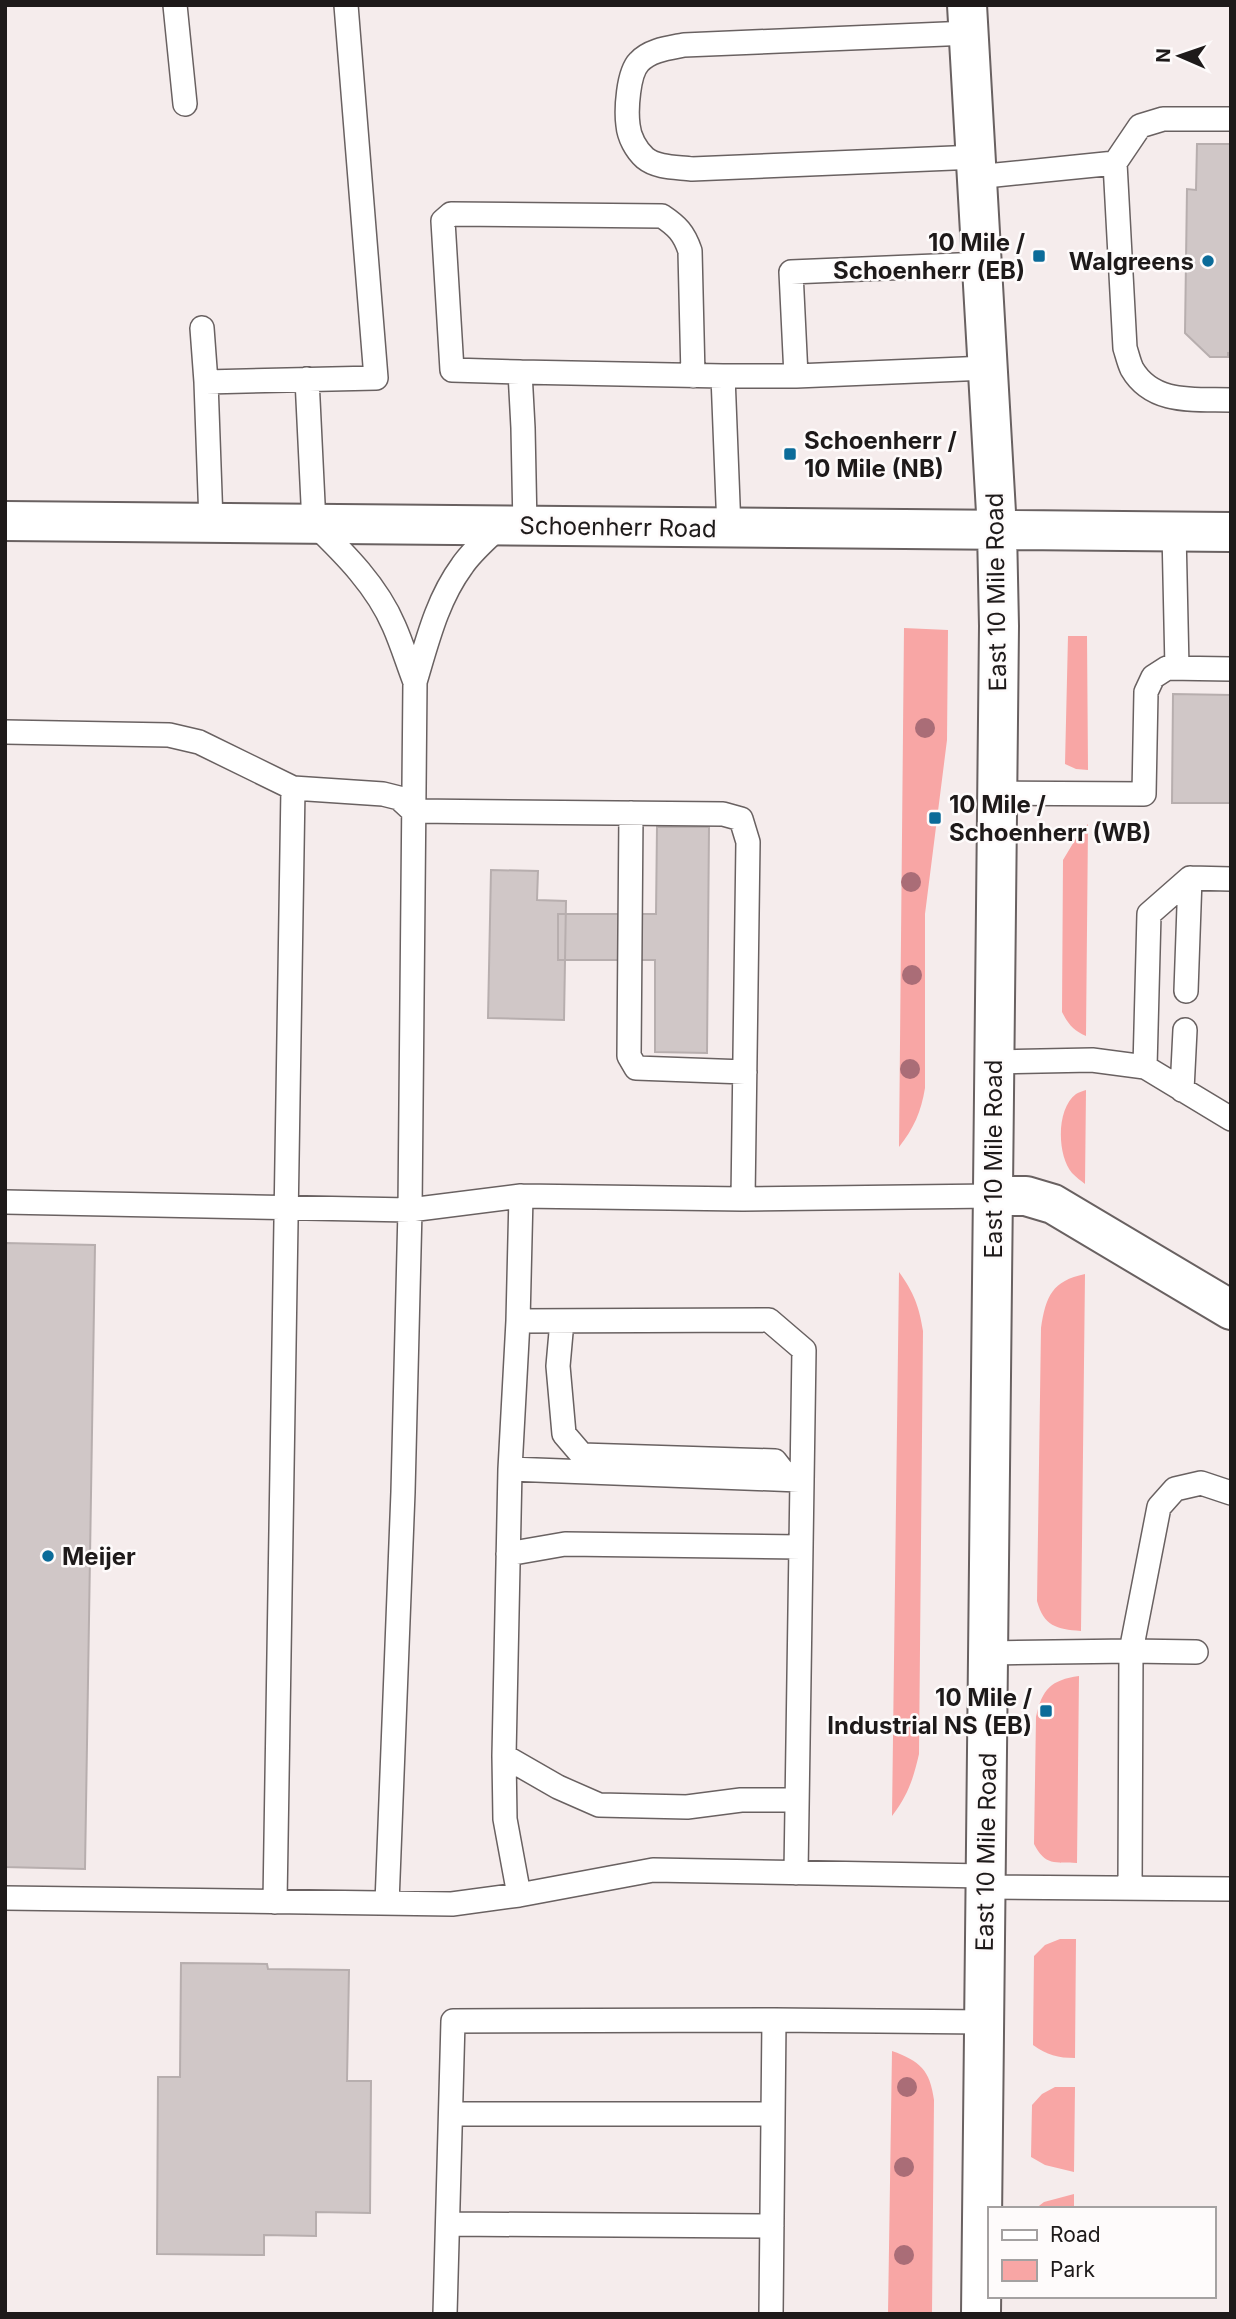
<svg xmlns="http://www.w3.org/2000/svg" width="1236" height="2319" viewBox="0 0 1236 2319" font-family="Inter,sans-serif">
<rect width="100%" height="100%" fill="#f5ecec"/>
<path fill="#f8a6a5" d="M 904,628 L 948,630 L 947,740 L 925,914 L 925,1088 C 921,1112 914,1128 899,1147 Z
M 1068,636 L 1087,636 L 1088,770 L 1076,769 L 1065,764 Z
M 1088,824 L 1086,1036 C 1074,1031 1068,1024 1062,1012 L 1063,860 L 1078,835 Z
M 1086,1090 L 1085,1184 C 1081,1181 1076,1177 1072,1173 C 1057,1155 1056,1109 1076,1094 C 1079,1092 1083,1091 1086,1090 Z
M 899,1272 C 914,1293 919,1306 923,1331 L 919,1754 C 913,1780 908,1795 892,1816 Z
M 1085,1274 L 1081,1631 C 1056,1629 1044,1626 1037,1601 L 1041,1328 C 1046,1296 1052,1281 1085,1274 Z
M 1079,1676 L 1077,1863 C 1055,1862 1045,1866 1034,1844 L 1036,1717 C 1042,1689 1051,1680 1079,1676 Z
M 1060,1939 L 1076,1939 L 1075,2058 C 1058,2058 1047,2055 1033,2045 L 1034,1956 L 1045,1945 Z
M 892,2051 C 920,2061 930,2070 934,2100 L 932,2314 L 888,2314 Z
M 1055,2087 L 1075,2087 L 1074,2172 L 1045,2165 L 1031,2157 L 1032,2105 L 1042,2094 Z
M 1074,2194 L 1074,2209 L 1035,2209 L 1044,2202 Z"/>
<path fill="#d0c7c7" stroke="#b7aeae" stroke-width="2" d="M 1197,144 L 1231,144 L 1231,353 L 1228,353 L 1228,357 L 1210,357 L 1185,333 L 1187,189 L 1196,190 Z
M 1173,694 L 1231,695 L 1231,803 L 1172,803 Z
M 657,827 L 709,827 L 707,1053 L 655,1052 L 655,960 L 558,960 L 558,914 L 656,914 Z
M 491,870 L 538,871 L 537,900 L 566,901 L 564,1020 L 488,1018 Z
M 5,1243 L 95,1245 L 85,1869 L 5,1867 Z
M 181,1963 L 267,1964 L 268,1969 L 349,1970 L 347,2081 L 371,2081 L 370,2213 L 316,2212 L 316,2236 L 264,2235 L 264,2255 L 157,2254 L 158,2077 L 180,2077 Z"/>
<g fill="none" stroke-linecap="round" stroke-linejoin="round">
<defs>
<path id="service" d="M 175,5 L 185,104
M 969,33 L 684,45 C 669,48 650,50 639,62 C 628,73 626,110 628,125 C 629,137 636,150 645,158 C 657,168 677,167 692,169 L 977,157
M 1115,163 L 1140,126 L 1163,119 L 1231,119
M 976,177 L 1115,163 L 1125,348 C 1127,354 1129,363 1132,369 C 1153,405 1195,399 1231,400
M 982,264 L 791,272 L 796,376 L 987,368
M 202,328 L 206,382
M 520,372 L 452,370 L 443,221 L 451,214 L 662,216 C 677,226 684,233 690,251 L 693,376
M 307,379 L 314,524 C 345,554 377,586 394,626 C 402,644 408,664 415,682
M 211,522 L 206,382 L 376,378 L 346,5
M 525,526 L 523,428 L 520,372 L 723,376
M 729,529 L 723,376 L 796,376
M 1174,532 L 1177,668
M 5,732 L 169,735 L 199,742 L 293,788 L 275,1902
M 293,788 L 383,794 L 399,798 L 413,811 L 723,814 L 741,819 L 748,842 L 743,1199
M 997,793 L 1144,794 L 1146,692 L 1153,677 L 1167,668 L 1231,669
M 631,813 L 629,1056 L 636,1068 L 745,1072
M 1186,991 L 1190,878
M 994,1062 L 1092,1060 L 1145,1067 L 1231,1119
M 1145,1067 L 1149,914 L 1190,878 L 1231,879
M 1182,1090 L 1185,1030
M 521,1196 L 518,1321 L 769,1320 L 804,1350 L 796,1873
M 5,1202 L 410,1210 L 521,1196 L 743,1199 L 993,1196
M 518,1321 L 510,1469 L 504,1756 L 505,1819 L 519,1895
M 562,1321 L 558,1366 L 564,1434 L 582,1455 L 775,1461 L 789,1479
M 510,1469 L 799,1480
M 508,1554 L 565,1544 L 801,1547
M 989,1653 L 1131,1651 L 1159,1507 L 1175,1489 L 1201,1483 L 1231,1493
M 504,1756 L 558,1787 L 599,1805 L 687,1807 L 741,1800 L 797,1800
M 986,1887 L 1231,1889
M 1130,1888 L 1131,1651 L 1196,1652
M 5,1898 L 452,1904 L 519,1895 L 653,1870 L 985,1876
M 387,1903 L 403,1492 L 410,1210 L 415,682 C 427,642 437,600 462,566 C 472,551 487,539 500,526
M 774,2020 L 984,2022
M 451,2114 L 773,2114
M 448,2224 L 772,2226
M 445,2314 L 453,2021 L 774,2020 L 771,2314"/>
<path id="minor" d="M 993,1196 L 1026,1196 L 1053,1204 L 1231,1310"/>
<path id="secondary" d="M 967,5 L 997,530 L 999,626 L 981,2314
M 5,521 L 1231,532"/>
</defs>
<use href="#service" stroke="#696161" stroke-width="26"/>
<use href="#minor" stroke="#696161" stroke-width="42"/>
<use href="#secondary" stroke="#696161" stroke-width="42"/>
<use href="#service" stroke="#fff" stroke-width="23"/>
<use href="#minor" stroke="#fff" stroke-width="38"/>
<use href="#secondary" stroke="#fff" stroke-width="38"/>
</g>
<g fill="#aa6d77">
<circle cx="925" cy="728" r="10"/>
<circle cx="911" cy="882" r="10"/>
<circle cx="912" cy="975" r="10"/>
<circle cx="910" cy="1069" r="10"/>
<circle cx="907" cy="2087" r="10"/>
<circle cx="904" cy="2167" r="10"/>
<circle cx="904" cy="2255" r="10"/>
</g>
<g fill="#0b6b99" stroke="#fefbfb" stroke-width="2.5">
<rect x="1032" y="249" width="14" height="14" rx="3.5"/>
<circle cx="1208" cy="261" r="7"/>
<rect x="783" y="447" width="14" height="14" rx="3.5"/>
<rect x="928" y="811" width="14" height="14" rx="3.5"/>
<circle cx="48" cy="1556" r="7"/>
<rect x="1039" y="1704" width="14" height="14" rx="3.5"/>
</g>
<g text-anchor="middle" dominant-baseline="central" stroke-width="5" stroke-linejoin="round" paint-order="stroke">
<g font-size="24" font-weight="bold" fill="#1e1a1a" stroke="#fefbfb" text-anchor="end">
<text x="1025" y="242">10 Mile /<tspan x="1025" dy="28">Schoenherr (EB)</tspan></text>
<text x="1194" y="261">Walgreens</text>
<text x="804" y="440" text-anchor="start">Schoenherr /<tspan x="804" dy="28">10 Mile (NB)</tspan></text>
<text x="949" y="804" text-anchor="start">10 Mile /<tspan x="949" dy="28">Schoenherr (WB)</tspan></text>
<text x="62" y="1556" text-anchor="start">Meijer</text>
<text x="1032" y="1697">10 Mile /<tspan x="1032" dy="28">Industrial NS (EB)</tspan></text>
</g>
<g font-size="24" fill="#1e1a1a" stroke="#fefbfb">
<text transform="translate(618 527) rotate(1)">Schoenherr Road</text>
<text transform="translate(996 592) rotate(-91)">East 10 Mile Road</text>
<text transform="translate(993 1159) rotate(-90)">East 10 Mile Road</text>
<text transform="translate(986 1852) rotate(-89)">East 10 Mile Road</text>
</g>
</g>
<rect width="1236" height="2319" fill="none" stroke="#1e1a1a" stroke-width="14"/>
<rect x="988" y="2207" width="228" height="91" fill="#fefbfb" stroke="#a4a1a1" stroke-width="2"/>
<rect x="1002" y="2230" width="35" height="10" fill="#ffffff" stroke="#a4a1a1" stroke-width="2"/>
<text x="1050" y="2242" font-size="21" fill="#1e1a1a">Road</text>
<rect x="1002" y="2260" width="35" height="21" fill="#f8a6a5" stroke="#a4a1a1" stroke-width="2"/>
<text x="1050" y="2277" font-size="21" fill="#1e1a1a">Park</text>
<g transform="translate(1180 56) rotate(272)" stroke="#fefbfb" stroke-width="5" paint-order="stroke">
<path d="M0-5L12 26L0 18L-12 26Z" fill="#1e1a1a"/>
<text y="-10" font-size="19" font-weight="bold" text-anchor="middle" fill="#1e1a1a">N</text>
</g>
</svg>
